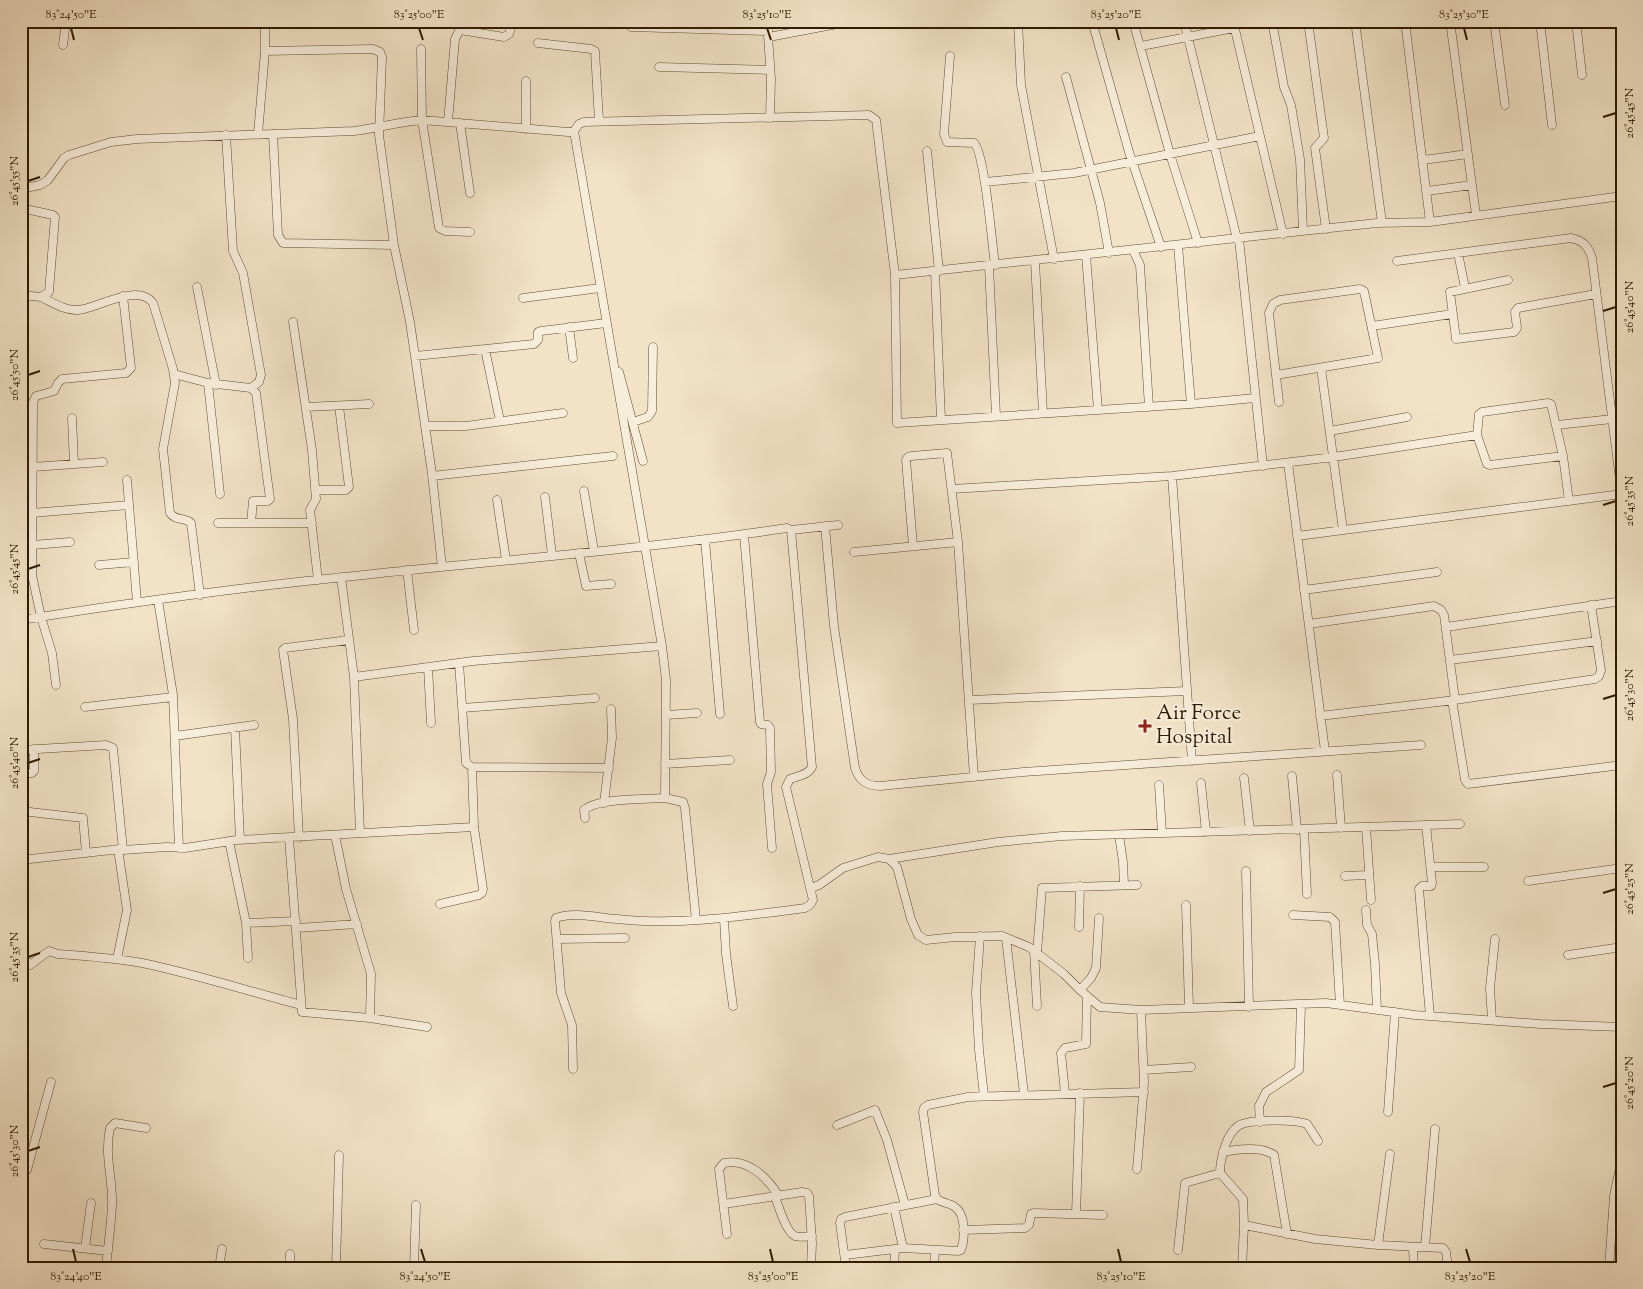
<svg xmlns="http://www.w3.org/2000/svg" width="1643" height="1289" viewBox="0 0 1643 1289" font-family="'Sorts Mill Goudy',serif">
<rect width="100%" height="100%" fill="#f2e3c7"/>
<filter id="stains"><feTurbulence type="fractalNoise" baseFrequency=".004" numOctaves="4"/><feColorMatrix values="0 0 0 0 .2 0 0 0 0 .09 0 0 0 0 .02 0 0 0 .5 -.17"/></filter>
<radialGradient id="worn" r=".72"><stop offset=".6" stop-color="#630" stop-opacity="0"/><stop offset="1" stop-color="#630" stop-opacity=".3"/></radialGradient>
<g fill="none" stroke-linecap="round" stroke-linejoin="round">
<defs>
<path id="minor" d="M 767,21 L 771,79 L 770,118
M 1018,21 L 1021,85 L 1054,259
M 1092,21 L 1129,152 L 1161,247
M 1133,21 L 1170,154 L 1198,243
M 1184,21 L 1237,239
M 1233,21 L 1283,234
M 1272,21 L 1284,87 L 1291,105 L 1300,159 L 1303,231
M 1308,21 L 1324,138 L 1315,148 L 1326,229
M 1355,21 L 1382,223
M 1405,21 L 1430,222
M 1450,21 L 1476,215
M 1494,21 L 1505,105
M 1540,21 L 1552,125
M 1576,21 L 1582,75
M 971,22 L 995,21
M 631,27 L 768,31
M 460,30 L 504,37 L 509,34 L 513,21
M 769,37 L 853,21
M 538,43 L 591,49 L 595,51 L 599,121
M 63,45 L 66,21
M 1141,46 L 1234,28
M 421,49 L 422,120 L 439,228 L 445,231 L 470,232
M 265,51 L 373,49 L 380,52 L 382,57 L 379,135 L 394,245 L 410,322 L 432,474 L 442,567
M 950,56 L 944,134 L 947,142 L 974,143 C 985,153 992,245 995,265
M 659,67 L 770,70
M 1066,77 L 1100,203 L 1109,253
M 448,122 L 455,39 L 464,21
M 460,123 L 470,193
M 526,129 L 526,81
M 258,134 L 265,51 L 265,21
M 273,134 L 278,235 L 283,243 L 394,245
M 226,135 L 233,251 L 243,273 L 261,375 L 259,382 L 251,388
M 927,151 L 939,271
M 1423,160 L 1468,154
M 985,182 L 1074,173 L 1260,136
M 21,189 L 40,185 L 48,180 L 64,158 L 69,155 L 111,142 L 137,139 L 354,131 C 377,128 399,122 422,120 L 568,132 L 574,131
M 1427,191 L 1472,185
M 21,208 L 53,215 L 55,217 L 49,292 L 41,297 L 21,295
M 1239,239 L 1263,466
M 1178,245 L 1191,404
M 1133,250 L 1140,265 L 1149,407
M 1458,253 L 1465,288
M 1086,255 L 1098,410
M 1035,261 L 1043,413
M 1397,261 L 1571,238 C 1584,241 1588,246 1592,258 L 1622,496
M 989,266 L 996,416
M 935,271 L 941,420
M 895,275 L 1377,223 L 1430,222 L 1622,196
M 1508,280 L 1450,292 L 1456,339 L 1514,332 L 1517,328 L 1515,312 L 1518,308 L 1596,294
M 197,287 L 216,385
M 41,297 C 52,302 65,311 78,310 C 96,309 138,282 153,303 L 173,369 L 175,383 L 163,449 L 170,513 C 175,521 185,517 191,523 L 200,595
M 523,298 L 600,288
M 293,322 L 312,450 L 316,499 L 310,510 L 318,580
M 1372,326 L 1452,314
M 569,327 L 573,358
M 485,349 L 500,421
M 415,356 L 534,344 L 538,340 L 538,332 L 541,331 L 606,323
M 1321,368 L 1343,530
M 619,372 L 643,461
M 174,374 L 208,383 L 251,388 L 256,393 L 270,499 L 268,501 L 253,501 L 251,523
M 1276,375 L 1378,358 L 1364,291 L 1360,289 L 1280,300 L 1273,304 L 1269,313 L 1279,402
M 208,383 L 220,494
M 306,407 L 369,404
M 72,418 L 74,464
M 633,422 L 648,417 L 652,411 L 653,347
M 1557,425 L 1612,419
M 425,426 L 466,426 L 563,413
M 1330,431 L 1407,417
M 1563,456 L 1490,465 L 1487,464 L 1477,435 L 1479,414 L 1482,412 L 1548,403 L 1551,404 L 1563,456 L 1569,501
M 1288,463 L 1325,751
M 32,467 L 103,462
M 432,476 L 613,456
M 1172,476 L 1192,761
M 127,480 L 137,602
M 952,489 L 1172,476 L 1334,457 L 1477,435
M 315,490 L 346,490 L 349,487 L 339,406
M 584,491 L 594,551
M 545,497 L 552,555
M 497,500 L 506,560
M 32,513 L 129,505
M 218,523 L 312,523
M 825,526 L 834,626 L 855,768 C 859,781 867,786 880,786 L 1023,772 L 1421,745
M 791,530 L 838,525
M 744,535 L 760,722 L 761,724 L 768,725 L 770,728 L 771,772 L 767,784 L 772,848
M 1297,536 L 1622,494
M 705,540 L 720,714
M 32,545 L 70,542
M 913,546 L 906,460 L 908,457 L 911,456 L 947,453 L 958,542 L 974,777
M 854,552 L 958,542
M 579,553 L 586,586 L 611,584
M 99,565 L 134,562
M 407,570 L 414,630
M 341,577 L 354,677 L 360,833
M 1304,590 L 1437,572
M 158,600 L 173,695 L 179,848
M 21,620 C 128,603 236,588 344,577 C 491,561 640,550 787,528 L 791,530 L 812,767 C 808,775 798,776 790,779 L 786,787 L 813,900 L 810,905 L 805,908 C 743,916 680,926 617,919 C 599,918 574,911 556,918 L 555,921 L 561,993 L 572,1025 L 573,1069
M 1309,624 L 1434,606 L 1441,610 L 1444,615 L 1455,700
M 1446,627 L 1622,601
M 1450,660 L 1597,641
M 459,663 L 466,763 L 472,767 L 609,768
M 428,667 L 431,723
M 354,677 L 473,661 L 662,646
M 56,685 L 52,653 L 41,617 L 32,575 L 33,402 L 36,396 L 54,391 L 58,383 L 62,379 L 126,373 L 131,368 L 123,296
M 969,700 L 1187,691
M 1452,700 L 1465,780 L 1468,784 L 1622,765
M 85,707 L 173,697
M 462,708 L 595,698
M 666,715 L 697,713
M 1320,716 L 1455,700 L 1595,679 L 1599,676 L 1601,670 L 1591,605
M 235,728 L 240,840
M 175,736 L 254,725
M 21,750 L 106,745 L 113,748 L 123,850 L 167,847 L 185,848 L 237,840 L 474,827
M 665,764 L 730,760
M 21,773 L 32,773 L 34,771 L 34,749
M 1337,775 L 1341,828
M 1292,776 L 1297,830
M 1244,778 L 1250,831
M 1201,783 L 1206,832
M 1159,785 L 1162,833
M 604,803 L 612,738 L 611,709
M 21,811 L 83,818 L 86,853
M 585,818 L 584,810 C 597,798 647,799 665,798
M 1426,825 L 1432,883 L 1431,886 L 1422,886 L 1419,889 L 1430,1016
M 1366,827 L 1371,900
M 1304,829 L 1307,894
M 335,835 L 346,889 L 371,974 L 370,1018
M 1119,835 L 1123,862 L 1124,885
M 289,838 L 302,1012 L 370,1018 L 427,1027
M 299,838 L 293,719 L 283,650 L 285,648 L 349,640
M 229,841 L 246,923 L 248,958
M 889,859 L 998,842 L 1062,836 L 1460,824
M 21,860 L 121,849
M 1431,867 L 1484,867
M 1246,871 L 1249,1007
M 1345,876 L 1368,875
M 1528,881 L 1622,868
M 811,888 L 819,885 L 843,868 L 878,857 L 889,859 L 897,867 L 911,919 L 918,935 L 926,940 L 955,937 L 1002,936 L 1029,947 L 1064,974 L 1080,990 L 1100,1007 L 1141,1010 L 1326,1003 L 1415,1015 L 1540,1024 L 1622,1027
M 440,904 L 479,895 L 482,893 L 483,889 L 474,827 L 472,767
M 1186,905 L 1189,1008
M 1366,910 L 1367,925 L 1372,934 L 1375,964 L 1377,1010
M 1293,915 L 1330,917 L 1335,922 L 1340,1005
M 724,919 L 726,954 L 733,1006
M 696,920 L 685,808 L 683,802 L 665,798 L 666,680 L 662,646 L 574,131 L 579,124 L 584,122 L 869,115 L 876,120 L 895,275 L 897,423 L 1191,404 L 1255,398
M 246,923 L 296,921
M 1079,927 L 1080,886
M 297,928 L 357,924
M 980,936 L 976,993 L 979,1050 L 984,1096
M 1006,938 L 1024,1094
M 557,939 L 625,938
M 1034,950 L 1037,1006
M 1037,953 L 1042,888 L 1137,885
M 21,954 L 30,965 L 49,951 L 58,954 C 86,956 114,958 142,963 C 195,974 248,991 301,1005
M 1568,955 L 1622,947
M 117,959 L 127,910 L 118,849
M 1080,990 L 1091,978 L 1096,968 L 1099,918
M 1492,1020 L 1490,988 L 1495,939
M 1144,1070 L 1191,1067
M 1065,1093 L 1061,1053 L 1065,1048 L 1086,1044 L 1087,996
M 1388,1112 L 1395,1012
M 1260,1122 L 1259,1106 L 1266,1092 L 1299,1070 L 1301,1005
M 837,1125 L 875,1110 L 887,1140 L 905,1205
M 1223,1152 C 1238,1149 1261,1146 1274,1155 L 1287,1234
M 1137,1169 L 1144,1083 L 1141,1010
M 21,1173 L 25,1172 L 27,1170 L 51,1082
M 775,1196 C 778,1205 786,1232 795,1236 C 800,1238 807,1236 812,1236
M 724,1204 L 802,1192 L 807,1193 L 809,1196 L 812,1243 L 811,1268
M 894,1207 L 903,1248
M 1076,1214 L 1080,1093
M 1244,1225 L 1315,1239 L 1378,1245 L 1443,1248 L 1446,1252 L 1448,1268
M 963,1230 L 1025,1228 L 1029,1225 L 1031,1214 L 1034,1213 L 1103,1215
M 727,1234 L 719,1169 L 724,1163 C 747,1158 767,1177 778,1195
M 44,1244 L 108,1251
M 1378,1245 L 1390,1154
M 1413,1247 L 1414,1268
M 1425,1247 L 1435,1129
M 85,1248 L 91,1203
M 1178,1250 L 1185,1183 L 1220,1173
M 845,1255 L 903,1248 L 958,1251 L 961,1250 C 965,1239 966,1214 955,1207 C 950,1203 942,1203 937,1199 L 935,1195 L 923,1112 L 924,1108 L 928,1105 L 968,1097 L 1144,1092
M 106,1268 C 108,1247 111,1226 112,1205 C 113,1178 104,1156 110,1128 L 115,1123 L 146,1128
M 219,1268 L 222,1249
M 290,1268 L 290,1254
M 336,1268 L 339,1155
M 414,1268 L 416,1205
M 846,1268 L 840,1223 L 841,1219 L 845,1217 L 937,1199
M 894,1268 L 895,1249
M 934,1268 L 935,1250
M 1242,1268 L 1244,1225 L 1243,1199 L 1220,1173 C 1220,1160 1226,1134 1238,1126 C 1248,1119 1295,1119 1307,1124 L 1318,1141
M 1609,1268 L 1614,1196 L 1622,1158"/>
</defs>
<use href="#minor" stroke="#5f4d32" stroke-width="9"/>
<use href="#minor" stroke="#f7eddb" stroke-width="8"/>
</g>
<path fill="none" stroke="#2e1b00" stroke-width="2" d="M 71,28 L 74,40M 419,28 L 423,40M 767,28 L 771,40M 1116,28 L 1119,40M 1464,28 L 1467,40M 1603,117 L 1616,113M 28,181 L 40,177M 1603,311 L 1616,307M 28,375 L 40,371M 1603,505 L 1616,501M 28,569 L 40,565M 1603,699 L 1616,695M 28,763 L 40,759M 1603,893 L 1616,889M 28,957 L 40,953M 1603,1087 L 1616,1083M 28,1151 L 40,1147M 73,1249 L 76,1262M 421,1249 L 425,1262M 770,1249 L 773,1262M 1118,1249 L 1121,1262M 1466,1249 L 1470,1262"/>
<path fill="#8f2418" stroke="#f7eddb" stroke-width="2" d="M1142.5 718.5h5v5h5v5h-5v5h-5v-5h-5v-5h5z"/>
<g text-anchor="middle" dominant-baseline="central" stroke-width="4" stroke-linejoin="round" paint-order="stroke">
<g font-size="21" fill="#2e1b00" stroke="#f7eddb" text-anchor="start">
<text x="1156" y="714">Air Force<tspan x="1156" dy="24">Hospital</tspan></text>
</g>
</g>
<rect width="1643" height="1289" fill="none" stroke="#f2e3c7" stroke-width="55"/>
<rect x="28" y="28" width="1588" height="1234" fill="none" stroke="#2e1b00" stroke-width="2"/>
<g font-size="12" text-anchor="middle" fill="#2e1b00">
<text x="71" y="18">83°24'50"E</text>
<text x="419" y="18">83°25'00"E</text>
<text x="767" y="18">83°25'10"E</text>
<text x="1116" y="18">83°25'20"E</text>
<text x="1464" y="18">83°25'30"E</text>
<text transform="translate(1629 113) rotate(-90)" y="4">26°45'45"N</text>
<text transform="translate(14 181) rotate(-90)" y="4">26°45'55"N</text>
<text transform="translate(1629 307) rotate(-90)" y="4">26°45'40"N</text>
<text transform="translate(14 375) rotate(-90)" y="4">26°45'50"N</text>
<text transform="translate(1629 501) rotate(-90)" y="4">26°45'35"N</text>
<text transform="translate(14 569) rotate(-90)" y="4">26°45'45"N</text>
<text transform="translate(1629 695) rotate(-90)" y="4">26°45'30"N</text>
<text transform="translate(14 763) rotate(-90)" y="4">26°45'40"N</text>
<text transform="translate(1629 889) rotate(-90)" y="4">26°45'25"N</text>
<text transform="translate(14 957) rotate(-90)" y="4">26°45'35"N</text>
<text transform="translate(1629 1083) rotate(-90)" y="4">26°45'20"N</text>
<text transform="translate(14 1151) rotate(-90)" y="4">26°45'30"N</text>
<text x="76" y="1280">83°24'40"E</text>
<text x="425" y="1280">83°24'50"E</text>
<text x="773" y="1280">83°25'00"E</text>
<text x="1121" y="1280">83°25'10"E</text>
<text x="1470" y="1280">83°25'20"E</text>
</g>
<rect width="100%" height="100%" filter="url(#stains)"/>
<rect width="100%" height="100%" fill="url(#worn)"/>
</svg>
